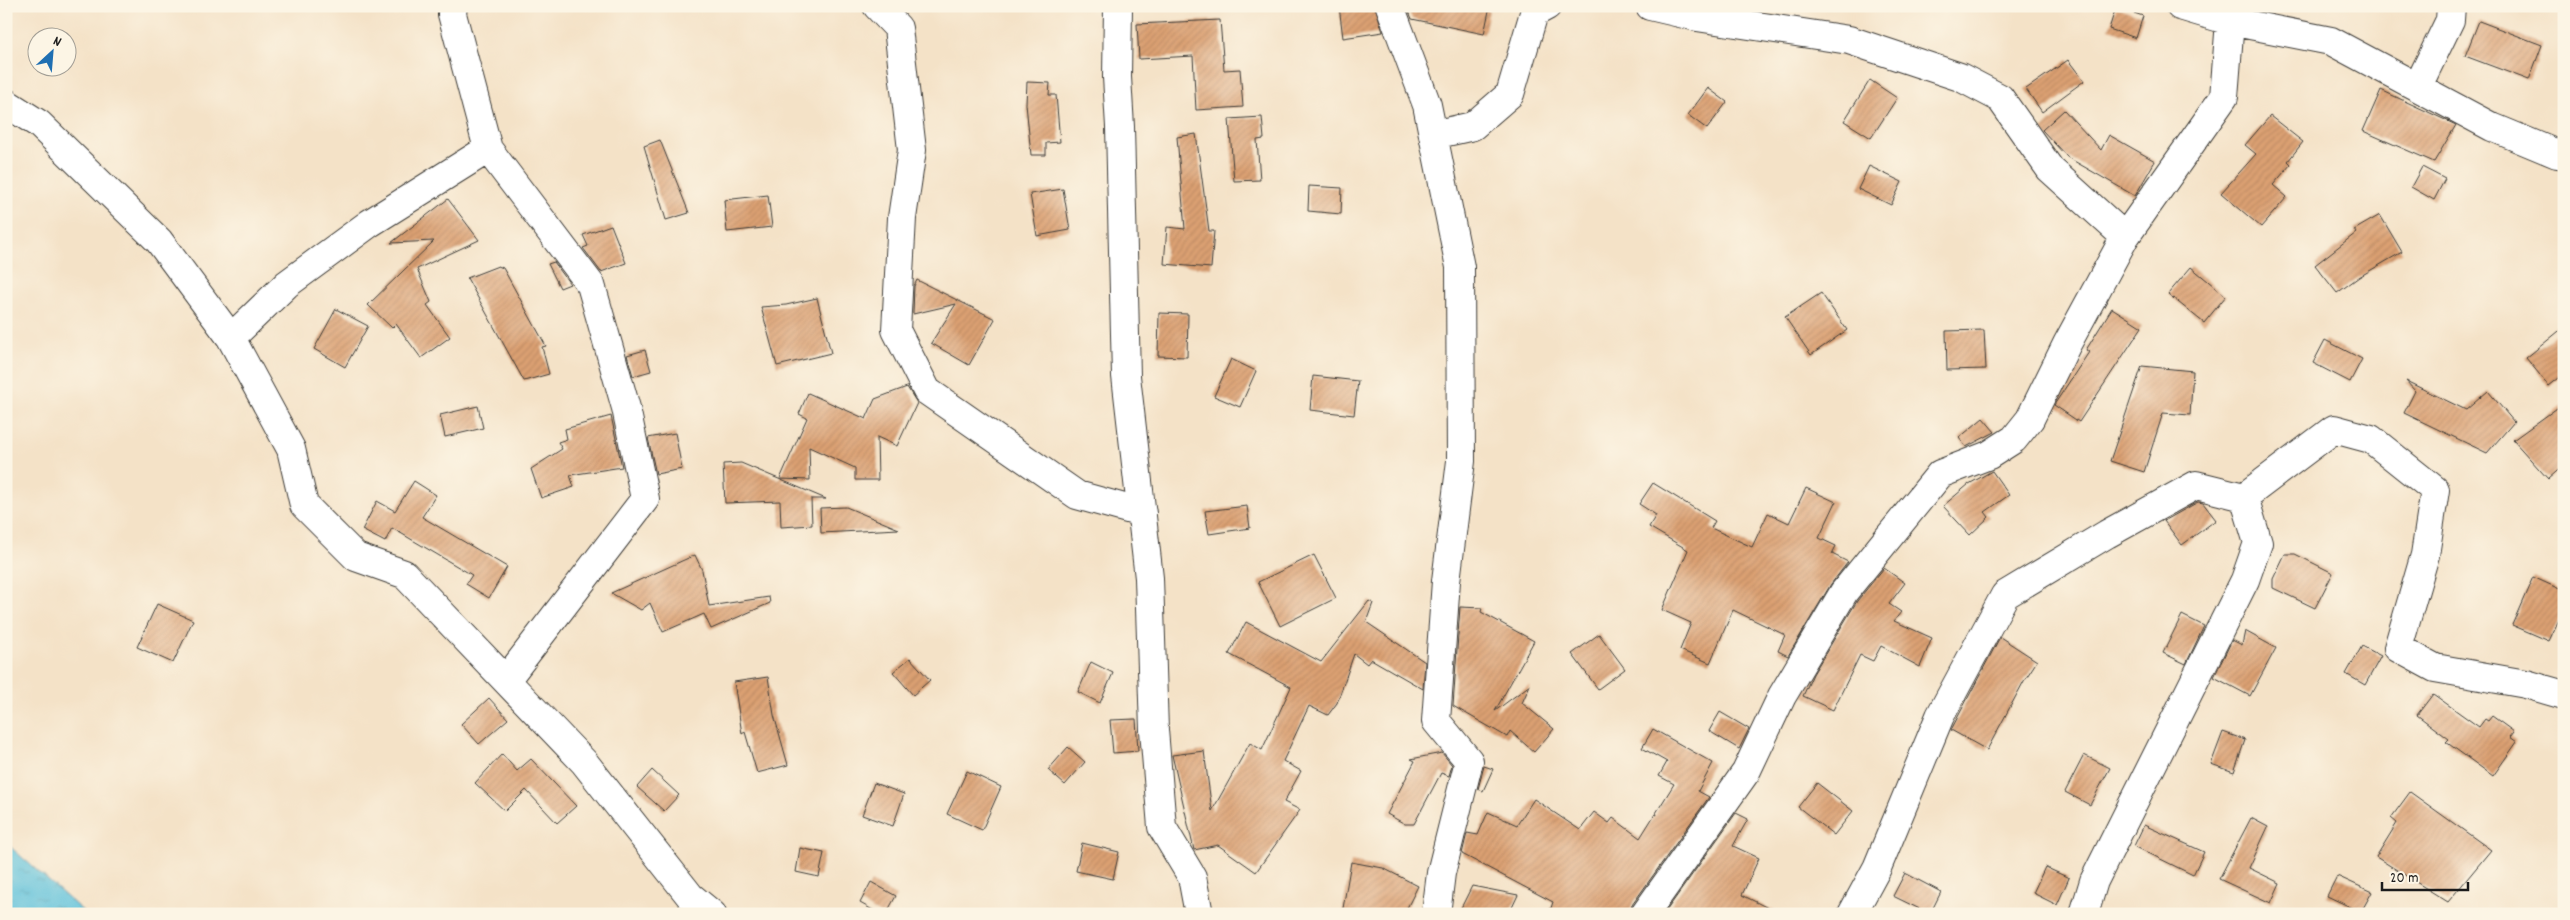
<svg xmlns="http://www.w3.org/2000/svg" width="2570" height="920" viewBox="0 0 2570 920" font-family="Dekko,sans-serif">
<defs>
<pattern id="water-ripples" width="26" height="14" patternUnits="userSpaceOnUse" patternTransform="scale(1.25)"><rect width="26" height="14" fill="#5dc1db"/><path d="M2 4q2-2 4 0t4 0M15 11q2-2 4 0t4 0" fill="none" stroke="#50a5bb"/></pattern>
<pattern id="building-hatch" width="6" height="6" patternUnits="userSpaceOnUse" patternTransform="scale(1.25)"><rect width="6" height="6" fill="#dba072"/><path d="M-1 1l2-2M0 6l6-6M5 7l2-2" fill="none" stroke="#bb8962"/></pattern>
</defs>
<rect width="100%" height="100%" fill="#fcf5e5"/>
<filter id="ink" filterUnits="userSpaceOnUse"><feTurbulence type="fractalNoise" baseFrequency=".02" numOctaves="2"/><feDisplacementMap in="SourceGraphic" scale="10" xChannelSelector="R" yChannelSelector="G"/><feConvolveMatrix kernelMatrix="1 2 1 2 8 2 1 2 1" color-interpolation-filters="sRGB"/></filter>
<filter id="wash" filterUnits="userSpaceOnUse"><feTurbulence type="fractalNoise" baseFrequency=".0096" numOctaves="4" result="noise"/><feDisplacementMap in="SourceGraphic" scale="20" xChannelSelector="R" yChannelSelector="G"/><feGaussianBlur stdDeviation="1.12" result="paint"/><feColorMatrix in="noise" values="0 0 0 0 0 0 0 0 0 0 0 0 0 0 0 0 0 1.4 0 .05"/><feComposite in="paint" operator="in"/></filter>
<g filter="url(#wash)">
<rect width="100%" height="100%" fill="#f4e2c7"/>
<path fill="url(#water-ripples)" stroke="#3c6e7c" d="M 6,843 L 86,914 L 6,914 Z"/>
<g id="blocks">
<path fill="url(#building-hatch)" d="M 1339,6 L 1375,6 L 1383,32 L 1343,38 Z
M 1407,6 L 1490,6 L 1484,34 L 1412,19 Z
M 2116,7 L 2143,16 L 2136,38 L 2109,29 Z
M 1220,20 L 1224,70 L 1240,69 L 1243,107 L 1196,110 L 1193,56 L 1139,59 L 1137,24 Z
M 2479,21 L 2542,45 L 2529,80 L 2465,56 Z
M 2068,60 L 2084,81 L 2042,112 L 2026,89 Z
M 1870,80 L 1897,98 L 1871,138 L 1844,121 Z
M 1027,82 L 1050,83 L 1049,95 L 1056,95 L 1060,142 L 1046,143 L 1046,155 L 1031,155 L 1026,104 Z
M 1708,88 L 1727,102 L 1707,129 L 1688,115 Z
M 2381,90 L 2456,125 L 2434,162 L 2363,131 Z
M 2064,110 L 2101,150 L 2109,135 L 2155,161 L 2135,196 L 2067,157 L 2042,130 Z
M 2270,116 L 2303,142 L 2288,161 L 2291,164 L 2273,185 L 2287,197 L 2261,227 L 2221,193 L 2256,154 L 2245,145 Z
M 1262,117 L 1264,139 L 1257,140 L 1260,180 L 1234,181 L 1229,119 Z
M 1196,134 L 1209,231 L 1214,231 L 1211,268 L 1164,264 L 1167,227 L 1185,229 L 1177,137 Z
M 660,140 L 689,213 L 666,220 L 644,146 Z
M 1869,166 L 1902,182 L 1891,205 L 1858,189 Z
M 2422,167 L 2445,179 L 2434,200 L 2411,187 Z
M 1309,186 L 1342,188 L 1341,214 L 1308,211 Z
M 1063,189 L 1070,230 L 1037,236 L 1030,194 Z
M 768,195 L 772,227 L 727,232 L 724,200 Z
M 448,199 L 479,240 L 417,269 L 431,302 L 427,305 L 450,337 L 421,358 L 396,324 L 392,328 L 368,305 L 434,241 L 391,243 Z
M 2380,215 L 2402,252 L 2359,277 L 2337,293 L 2315,265 L 2356,233 L 2354,230 Z
M 611,225 L 626,263 L 601,272 L 583,248 L 588,246 L 583,235 Z
M 554,262 L 570,284 L 560,288 L 548,264 Z
M 498,266 L 503,268 L 546,346 L 542,347 L 549,374 L 524,381 L 467,278 Z
M 2191,267 L 2226,296 L 2204,323 L 2168,294 Z
M 917,280 L 995,319 L 969,365 L 931,343 L 956,304 L 913,314 L 914,286 Z
M 1821,293 L 1847,330 L 1811,355 L 1785,317 Z
M 817,298 L 831,353 L 777,366 L 761,307 L 786,305 Z
M 2112,308 L 2142,327 L 2079,422 L 2054,405 L 2089,352 L 2086,350 Z
M 336,309 L 368,326 L 345,367 L 314,349 Z
M 1159,313 L 1188,314 L 1187,357 L 1158,356 Z
M 2564,327 L 2564,374 L 2549,386 L 2526,358 Z
M 1984,330 L 1986,369 L 1947,370 L 1946,331 Z
M 2325,340 L 2362,359 L 2350,382 L 2313,363 Z
M 645,350 L 651,371 L 633,376 L 627,355 Z
M 1231,359 L 1256,371 L 1240,407 L 1214,396 Z
M 2142,366 L 2193,371 L 2190,415 L 2163,413 L 2144,472 L 2110,461 Z
M 1313,376 L 1358,381 L 1354,415 L 1310,410 Z
M 2406,381 L 2466,410 L 2488,391 L 2514,422 L 2487,453 L 2404,413 L 2415,391 Z
M 907,387 L 917,403 L 897,446 L 877,437 L 878,480 L 855,480 L 855,468 L 809,447 L 810,480 L 780,479 L 807,418 L 799,414 L 808,393 L 866,419 L 875,399 Z
M 2564,403 L 2564,465 L 2548,479 L 2513,440 Z
M 478,406 L 483,428 L 445,437 L 440,415 Z
M 611,416 L 622,467 L 570,475 L 574,487 L 541,498 L 531,469 L 562,449 L 558,442 L 567,439 L 565,429 Z
M 1983,418 L 1995,432 L 1966,447 L 1959,438 Z
M 675,433 L 682,469 L 656,474 L 648,438 Z
M 741,463 L 826,499 L 811,499 L 812,525 L 781,527 L 780,501 L 725,503 L 723,464 Z
M 1992,471 L 2009,495 L 1985,512 L 1989,517 L 1970,535 L 1943,506 L 1969,484 Z
M 414,481 L 436,495 L 422,517 L 507,567 L 489,598 L 466,584 L 472,575 L 392,528 L 385,542 L 362,530 L 377,501 L 395,511 Z
M 1653,483 L 1715,521 L 1711,528 L 1752,547 L 1768,513 L 1789,523 L 1806,488 L 1836,502 L 1819,538 L 1836,546 L 1832,554 L 1848,562 L 1831,584 L 1788,656 L 1778,651 L 1785,635 L 1733,610 L 1710,663 L 1680,650 L 1691,623 L 1662,610 L 1688,550 L 1649,527 L 1656,515 L 1639,504 Z
M 2198,502 L 2203,503 L 2216,520 L 2182,545 L 2164,521 Z
M 1247,506 L 1250,528 L 1209,534 L 1205,511 Z
M 846,507 L 899,529 L 821,533 L 820,508 Z
M 2285,554 L 2295,554 L 2333,573 L 2315,608 L 2273,588 L 2273,579 Z
M 695,555 L 702,570 L 709,606 L 769,597 L 770,603 L 711,629 L 704,614 L 663,632 L 650,603 L 641,610 L 611,593 Z
M 1314,555 L 1336,598 L 1280,626 L 1258,582 Z
M 1884,568 L 1905,583 L 1889,604 L 1901,612 L 1894,621 L 1932,638 L 1920,667 L 1881,646 L 1873,661 L 1860,655 L 1833,710 L 1803,696 L 1813,674 L 1857,601 Z
M 2533,577 L 2564,591 L 2564,609 L 2549,641 L 2512,625 Z
M 1369,601 L 1373,603 L 1366,622 L 1425,662 L 1423,689 L 1371,659 L 1367,664 L 1354,654 L 1337,703 L 1328,715 L 1309,706 L 1283,761 L 1301,771 L 1284,802 L 1300,810 L 1256,872 L 1218,845 L 1194,850 L 1172,755 L 1204,751 L 1212,811 L 1250,743 L 1262,750 L 1291,687 L 1229,654 L 1246,622 L 1321,662 Z
M 157,604 L 193,620 L 173,663 L 137,647 Z
M 1460,607 L 1482,608 L 1481,612 L 1534,641 L 1495,711 L 1530,685 L 1522,703 L 1554,729 L 1534,752 L 1510,731 L 1507,737 L 1453,706 Z
M 2182,615 L 2204,626 L 2186,664 L 2163,653 Z
M 2245,631 L 2276,648 L 2250,696 L 2214,677 L 2232,640 L 2242,645 Z
M 1599,634 L 1625,669 L 1598,689 L 1572,654 Z
M 2000,637 L 2037,661 L 2024,681 L 1987,750 L 1951,730 Z
M 2362,646 L 2381,656 L 2365,685 L 2346,674 Z
M 910,658 L 930,680 L 913,695 L 893,672 Z
M 1091,662 L 1113,673 L 1100,703 L 1078,692 Z
M 768,677 L 774,715 L 788,765 L 757,773 L 745,732 L 742,734 L 734,682 Z
M 2433,694 L 2479,727 L 2485,719 L 2488,721 L 2492,716 L 2514,732 L 2510,737 L 2517,742 L 2493,776 L 2446,742 L 2449,739 L 2417,715 Z
M 489,698 L 508,719 L 479,744 L 461,724 Z
M 1720,712 L 1749,729 L 1739,749 L 1709,731 Z
M 1136,719 L 1138,751 L 1113,753 L 1110,720 Z
M 1653,729 L 1713,763 L 1698,791 L 1709,797 L 1632,905 L 1630,914 L 1549,914 L 1553,902 L 1462,854 L 1467,833 L 1478,835 L 1488,812 L 1517,825 L 1534,799 L 1580,830 L 1594,812 L 1609,823 L 1613,818 L 1640,838 L 1655,814 L 1657,815 L 1656,813 L 1674,784 L 1659,776 L 1667,762 L 1642,748 Z
M 2223,732 L 2245,740 L 2234,772 L 2211,764 Z
M 1068,747 L 1085,762 L 1065,785 L 1048,770 Z
M 1442,753 L 1452,765 L 1449,776 L 1441,773 L 1414,824 L 1405,824 L 1387,814 L 1415,761 L 1411,759 Z
M 502,754 L 517,771 L 531,759 L 576,806 L 557,823 L 526,790 L 505,811 L 475,783 Z
M 2084,755 L 2110,768 L 2090,805 L 2065,792 Z
M 1484,766 L 1493,769 L 1483,791 L 1478,789 Z
M 652,770 L 679,795 L 664,811 L 637,787 Z
M 967,771 L 1001,787 L 982,830 L 947,814 Z
M 874,783 L 904,794 L 893,826 L 862,815 Z
M 1817,783 L 1853,811 L 1834,835 L 1798,807 Z
M 2410,792 L 2491,850 L 2448,902 L 2376,857 L 2397,823 L 2391,818 Z
M 1736,813 L 1748,819 L 1733,846 L 1759,858 L 1742,895 L 1780,914 L 1664,914 Z
M 2251,818 L 2268,827 L 2249,868 L 2280,883 L 2271,903 L 2219,879 Z
M 2144,825 L 2204,852 L 2193,875 L 2134,846 Z
M 1082,843 L 1119,852 L 1113,879 L 1076,871 Z
M 800,848 L 824,853 L 819,877 L 796,872 Z
M 1351,862 L 1383,868 L 1418,886 L 1404,914 L 1342,914 Z
M 2045,867 L 2069,878 L 2057,905 L 2033,893 Z
M 1905,873 L 1941,892 L 1930,914 L 1893,896 Z
M 2337,876 L 2372,892 L 2361,912 L 2327,896 Z
M 871,882 L 896,896 L 886,914 L 880,914 L 860,903 Z
M 1472,886 L 1518,895 L 1509,914 L 1458,914 Z"/>
</g>
</g>
<g filter="url(#ink)">
<use href="#blocks" fill-opacity="0" stroke="#3c3a36" stroke-width="1"/>
<g fill="none" stroke-linecap="round" stroke-linejoin="round">
<defs>
<path id="street" d="M 453,6 L 452,14 L 488,149 L 591,285 L 626,408 L 645,499 L 506,680
M 877,6 L 898,28 L 912,150 L 902,218 L 896,330 L 927,391 L 1077,495 L 1142,513
M 1118,6 L 1117,77 L 1120,127 L 1126,376 L 1149,578 L 1154,730 L 1162,827 L 1192,877 L 1199,914
M 1390,6 L 1427,105 L 1460,267 L 1461,461 L 1446,581 L 1436,721 L 1469,761 L 1441,873 L 1436,914
M 1650,6 L 1697,17 L 1849,40 L 1960,77 L 2000,98 L 2050,169 L 2125,237
M 2180,6 L 2230,21 L 2331,41 L 2492,127 L 2557,154 L 2564,155
M 2418,86 L 2450,20 L 2451,6
M 6,103 L 39,124 L 159,241 L 231,338 L 291,449 L 304,505 L 356,557 L 404,574 L 584,762 L 690,896 L 712,914
M 1433,135 L 1473,126 L 1510,94 L 1534,13 L 1547,6
M 231,338 L 287,284 L 370,223 L 488,149
M 2244,497 L 2334,429 L 2371,439 L 2435,490 L 2425,555 L 2398,648 L 2435,668 L 2526,684 L 2564,695
M 1645,914 L 1746,772 L 1782,696 L 1844,592 L 1940,474 L 1989,455 L 2014,439 L 2030,419 L 2067,344 L 2125,237 L 2224,97 L 2230,21 L 2234,6
M 1852,914 L 1877,868 L 1940,716 L 2005,595 L 2107,534 L 2196,485 L 2244,497 L 2258,543 L 2245,580 L 2094,881 L 2084,914"/>
</defs>
<use href="#street" stroke="#3c3a36" stroke-width="30"/>
<use href="#street" stroke="#fff" stroke-width="28"/>
</g>
</g>
<rect width="2570" height="920" fill="none" stroke="#fcf5e5" stroke-width="25"/>
<g transform="translate(52 52) rotate(26)"><circle r="24" fill="#fcf5e5" stroke="#a29e95"/>
<path d="M0-4L9 19L0 12L-9 19Z" fill="#1f6fb2"/>
<text y="-8" font-size="14" font-weight="bold" text-anchor="middle" fill="#1c1c1c">N</text>
</g>
<path d="M2382 882v8h86v-8" fill="none" stroke="#1c1c1c" stroke-width="2.5"/>
<text x="2390" y="882" font-size="15" fill="#1c1c1c" stroke="#fcf5e5" stroke-width="4" paint-order="stroke">20 m</text>
</svg>
